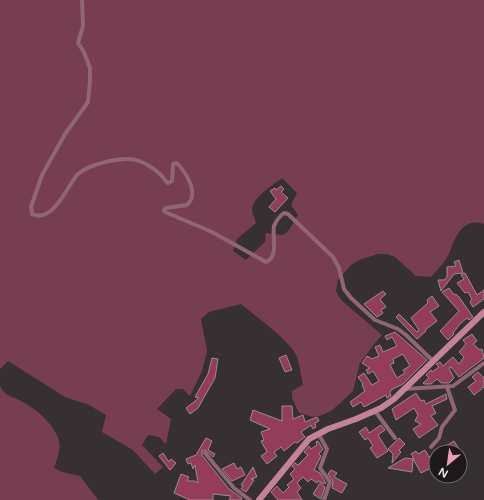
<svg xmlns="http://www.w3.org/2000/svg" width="484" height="500" viewBox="0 0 484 500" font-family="'Varela Round',sans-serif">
<rect width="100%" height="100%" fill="#363032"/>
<path fill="#773e51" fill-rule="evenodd" d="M 0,0 L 484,0 L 484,224 C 462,217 455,238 449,254 C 445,262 437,270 431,277 L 416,276 L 395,257 L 387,254 L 378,254 L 359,260 L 351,265 L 338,280 L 336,291 L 341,300 L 382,335 L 375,343 L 360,363 L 353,391 L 338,405 L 331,411 L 322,415 L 313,417 L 299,413 L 292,398 L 292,391 L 303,385 C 301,376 300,366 297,357 C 291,341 255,316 241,304 L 209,312 L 201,319 L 207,351 L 202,371 L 190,396 L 183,389 L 176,389 L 157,409 L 171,419 L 166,444 L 159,437 L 148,435 L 142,445 L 163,467 L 155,474 L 133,450 L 102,432 L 106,415 L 89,405 L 65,397 L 54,390 L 8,361 L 0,369 ZM 282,178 L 297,193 L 291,205 L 298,215 L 289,230 L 283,235 L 266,233 L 265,242 L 246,260 L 233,251 L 237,239 L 256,223 C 255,219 253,215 252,211 C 251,198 273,185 282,178 Z
M 0,386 C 4,395 11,396 19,400 C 34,407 55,424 59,441 C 61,450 57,459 54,468 L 62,472 L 80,476 L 98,500 L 0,500 Z"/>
<path fill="#953c5d" stroke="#958e90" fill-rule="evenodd" d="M 281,186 L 284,189 L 281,192 L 288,198 L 275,212 L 269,207 L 276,199 L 270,191 L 275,188 L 276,190 Z
M 459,260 L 463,273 L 454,274 L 441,291 L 438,280 L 444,280 L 447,277 L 447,267 L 456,266 L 454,262 Z
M 465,273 L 477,295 L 484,290 L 484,299 L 473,307 L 470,302 L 472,299 L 468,292 L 465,293 L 457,283 L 464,279 L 461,275 Z
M 449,288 L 454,295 L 456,294 L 459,297 L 473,317 L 469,320 L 467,318 L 460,324 L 453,333 L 454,334 L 448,340 L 440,331 L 459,311 L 442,292 Z
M 383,291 L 386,294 L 380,299 L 386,307 L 381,310 L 383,313 L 377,317 L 364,304 Z
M 432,296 L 439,306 L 430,312 L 437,321 L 425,330 L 426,331 L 417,339 L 396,317 L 399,314 L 417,332 L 419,330 L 411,318 L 428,303 L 427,300 Z
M 395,332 L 427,360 L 403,384 L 391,390 L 390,393 L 391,396 L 387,398 L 386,395 L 364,407 L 361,402 L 353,407 L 350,402 L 365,391 L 362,385 L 363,384 L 358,377 L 364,373 L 372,385 L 379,381 L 373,371 L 368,374 L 366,370 L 370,368 L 362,363 L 367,356 L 372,359 L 379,356 L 375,347 L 380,345 L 383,352 L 397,346 L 392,337 L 387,340 L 385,336 ZM 403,354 L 410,366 L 403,370 L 405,373 L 397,378 L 390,365 L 394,363 L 393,359 Z
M 472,334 L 477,341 L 473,344 L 480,350 L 482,349 L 484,358 L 459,377 L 451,367 L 449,368 L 454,378 L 449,383 L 441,383 L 437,379 L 431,384 L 424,384 L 423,383 L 429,378 L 426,375 L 431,370 L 432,372 L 439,367 L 436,364 L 440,362 L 443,366 L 453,357 L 459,364 L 464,357 L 459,352 L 466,344 L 463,340 Z
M 286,355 L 292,370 L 285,372 L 279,358 Z
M 212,358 L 218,359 L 215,378 L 198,408 L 190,414 L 186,408 L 199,398 L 195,397 L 208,374 Z
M 478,372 L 484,378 L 484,387 L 474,395 L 468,387 L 476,381 L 472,377 Z
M 416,393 L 421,401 L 424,400 L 426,404 L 446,394 L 447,399 L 432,406 L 436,413 L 431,416 L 438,425 L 419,438 L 413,429 L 421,424 L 415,421 L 418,415 L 414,408 L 396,420 L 392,409 Z
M 282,406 L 292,406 L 293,419 L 303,415 L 305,422 L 317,417 L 319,421 L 315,423 L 316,427 L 313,429 L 311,425 L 301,432 L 305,437 L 297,443 L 295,442 L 284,451 L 281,447 L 274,452 L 277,456 L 267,464 L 261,456 L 267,452 L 261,441 L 264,440 L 261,432 L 270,429 L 250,420 L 253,410 L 282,421 Z
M 381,425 L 385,430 L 378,435 L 388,451 L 377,458 L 370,448 L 373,446 L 368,438 L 365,440 L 359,432 L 366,427 L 369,433 Z
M 206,438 L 212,441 L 208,450 L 215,454 L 213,457 L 205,450 L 202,451 L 202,455 L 229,489 L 242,498 L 241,500 L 229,500 L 231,496 L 213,494 L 213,500 L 190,500 L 174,493 L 181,474 L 189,477 L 187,481 L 195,481 L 198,483 L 195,465 L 193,469 L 191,463 L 188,464 L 186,459 L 196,455 Z
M 399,438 L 405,444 L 399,450 L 401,452 L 392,463 L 393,454 L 388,449 Z
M 318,441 L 323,449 L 319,454 L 321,456 L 314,470 L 320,473 L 326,483 L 325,484 L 318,481 L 317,483 L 311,479 L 308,482 L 303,477 L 297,483 L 301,488 L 297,492 L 302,500 L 278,500 L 271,492 L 277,486 L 283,493 L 289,487 L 287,485 L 294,479 L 290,474 L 295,469 L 292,466 L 295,463 L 298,465 L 308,455 L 304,452 L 309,446 L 311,449 L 317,445 L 316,442 Z
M 454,441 L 461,452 L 437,452 L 444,447 Z
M 425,450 L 429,457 L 436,453 L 436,476 L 431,468 L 421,473 L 413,459 L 412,472 L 388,468 L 405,458 L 414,459 L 411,454 L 416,451 L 418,454 Z
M 163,453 L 169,462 L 171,459 L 176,463 L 170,470 L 159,456 Z
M 234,463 L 237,469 L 241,467 L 245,475 L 232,481 L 222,469 Z
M 253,467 L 257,477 L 251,479 L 254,480 L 246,492 L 241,489 L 243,486 L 241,485 Z
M 331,470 L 337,473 L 334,477 L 347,484 L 342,493 L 332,488 L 333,481 L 328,474 Z
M 320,483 L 325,487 L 321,499 L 313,494 Z"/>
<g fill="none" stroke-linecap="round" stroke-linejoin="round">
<path stroke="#8f6672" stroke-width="4" d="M 82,0 L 83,26 L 78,43 L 84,52 L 90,68 L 90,81 L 88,102 L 65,134 L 42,175 L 31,207 L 32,214 C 53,224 68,185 77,175 C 88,164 125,155 139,161 C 147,164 156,170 162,176 C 164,179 165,181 168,183 L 172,181 L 173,164 L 177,163 C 186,173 200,193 187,205 L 166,208 L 164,210 L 165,212 L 212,232 L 266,262 C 279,257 272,237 274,226 C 276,221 280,216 284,213 L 288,214 L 333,257 L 339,268 L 344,289 L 351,298 L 375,320 L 398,329 L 406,335 L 433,361
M 405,389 L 453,386 L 484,363
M 375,411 L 395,438
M 318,433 L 327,449 L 320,468 L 330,482 L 324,500
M 431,447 L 439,438 L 442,427 L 455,410 L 447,387
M 205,453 L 234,488 L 250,500"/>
<path stroke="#c48296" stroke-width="6" d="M 259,500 L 309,439 L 328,429 L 356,419 L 381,408 L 394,399 L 484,312"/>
</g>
<g transform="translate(448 464) rotate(209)"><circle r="19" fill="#1b191a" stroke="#6e6b6c"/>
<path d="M0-3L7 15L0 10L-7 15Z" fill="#f09ab5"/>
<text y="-6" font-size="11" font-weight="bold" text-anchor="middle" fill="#ebe7e8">N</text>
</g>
</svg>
